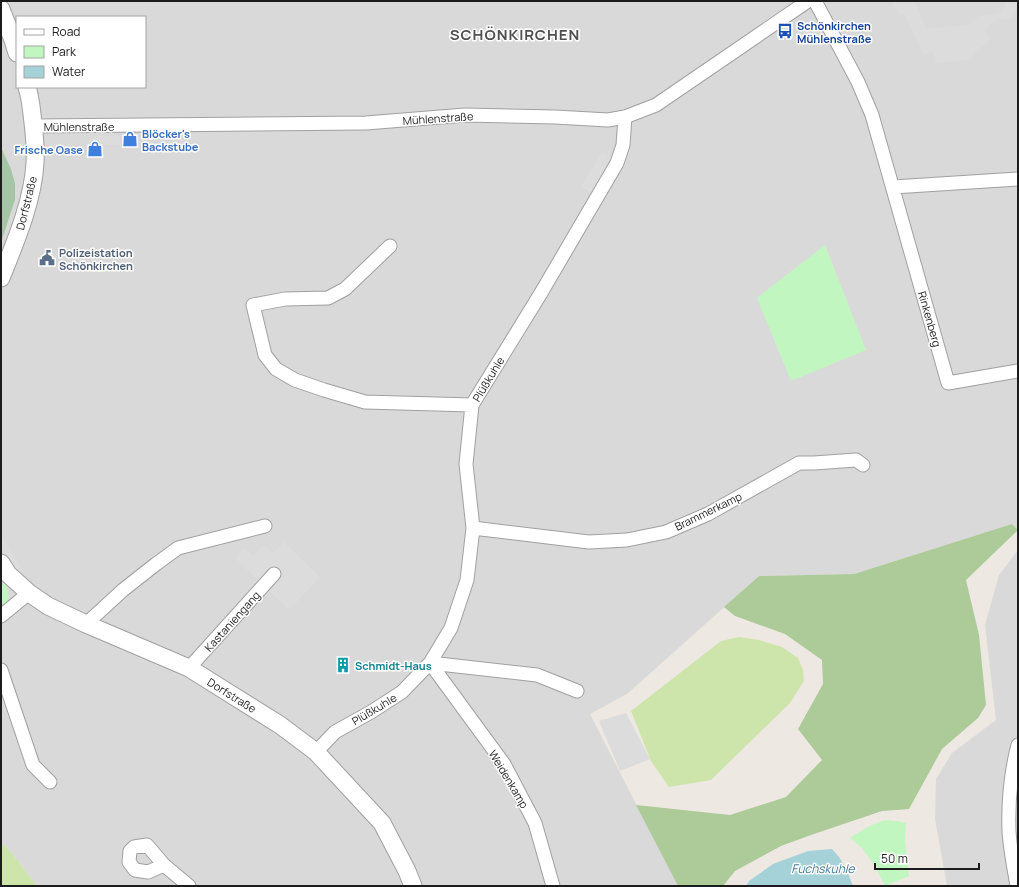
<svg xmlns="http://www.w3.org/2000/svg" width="1019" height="887" viewBox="0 0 1019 887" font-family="Manrope,sans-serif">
<rect width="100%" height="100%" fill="#ede8e2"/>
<path fill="#dad9d9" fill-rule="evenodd" d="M 1,1 L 1018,1 L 1018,530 L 1012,524 L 854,574 L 759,576 L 627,694 L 590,714 L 678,886 L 37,886 L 11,852 L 1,842 L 1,608 L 5,584 L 1,585 L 1,243 L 15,200 L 15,183 L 11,169 L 1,147 ZM 17,17 L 145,17 L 145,87 L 17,87 Z
M 1018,550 L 1018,886 L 947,886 L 935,819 L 936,779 L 952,753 L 996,720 L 985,625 L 999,575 Z"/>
<path fill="#cde5aa" d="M 739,637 L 759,640 L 782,647 L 798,658 L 803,670 L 804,681 L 790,703 L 711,780 L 669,787 L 651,761 L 631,711 L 721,641 Z
M 1,842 L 11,852 L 37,886 L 1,886 Z"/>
<path fill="#adca99" d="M 1012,524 L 1018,530 L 966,580 L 979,635 L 986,705 L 978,718 L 942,749 L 909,809 L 882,811 L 811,835 L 781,846 L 735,871 L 723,886 L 678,886 L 636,805 L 730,815 L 786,797 L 822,760 L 798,729 L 823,684 L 822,660 L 785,634 L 735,616 L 724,607 L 759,576 L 854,574 Z"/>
<path fill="#a5c5a6" d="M 1,147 L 11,169 L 15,183 L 15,200 L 1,243 Z"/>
<path fill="#c2f6c1" d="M 825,245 L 866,350 L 791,381 L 757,298 Z
M 5,584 C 11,593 10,601 1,608 L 1,585 Z
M 885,820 L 897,821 L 906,823 L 905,839 L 909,876 L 885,886 L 874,865 L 862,848 L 850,838 C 862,830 872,824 885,820 Z"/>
<path fill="#dcdcdc" d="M 892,1 L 915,1 L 926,29 L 969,24 L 979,16 L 998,13 L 1006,5 L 1002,1 L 1018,1 L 1018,11 L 1010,19 L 996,20 L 984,30 L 991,39 L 968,59 L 936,64 L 934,52 L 923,54 L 904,13 L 899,15 Z
M 94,136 L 120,136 L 120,145 L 94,145 Z
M 602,153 L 613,160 L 592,193 L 581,186 Z
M 1,534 L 24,572 L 23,578 L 13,569 L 1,550 Z
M 284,542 L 320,577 L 289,610 L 235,558 L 244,548 L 253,556 L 264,545 L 273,553 Z
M 626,713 L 650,759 L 620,771 L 599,721 Z"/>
<path fill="#a5d2d9" d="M 832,849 L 839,857 L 846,868 L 853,886 L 746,886 L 749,881 L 773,864 L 808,851 Z"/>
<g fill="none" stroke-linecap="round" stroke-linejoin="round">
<defs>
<path id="minor" d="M 815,1 L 858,82 L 872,115 L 948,383 L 1018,371
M 34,126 L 366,123 L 465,115 L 555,117 L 608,120 L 625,117 L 656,105 L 808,1
M 893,187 L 1018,179
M 390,246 L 345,289 L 328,298 L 285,299 L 253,305 L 265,355 L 276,369 L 295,380 L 324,390 L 365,402 L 472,405
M 473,528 L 589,542 L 627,540 L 666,532 L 708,514 L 799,463 L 814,463 L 856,460 L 863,465
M 1,616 L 29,593
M 86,624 L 123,590 L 156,564 L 178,548 L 265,526
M 430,663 L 504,764 L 535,823 L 553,886
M 430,663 L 537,675 L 577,691
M 189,668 L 274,574
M 1,670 L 33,765 L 50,782
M 316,752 L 335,732 L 371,712 L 402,692 L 430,663 L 451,628 L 467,580 L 473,528 L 466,464 L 472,405 L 541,293 L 617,163 L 623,145 L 625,117
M 164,865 L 148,872 L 135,870 L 129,862 L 130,851 L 134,847 L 147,845 L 164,865 L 189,886
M 1017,886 C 1014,868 1010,849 1009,831 C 1008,803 1011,772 1018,745"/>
<path id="tertiary" d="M 1,9 L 13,40 L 17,53
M 1,278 C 15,243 33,201 35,163 C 36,148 34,130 32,114 C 31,105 30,96 27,87
M 1,563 L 8,574 L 29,593 L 48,606 L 86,624 L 189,668 L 280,725 L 316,752 L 382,823 L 407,871 L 413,886"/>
</defs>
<use href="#minor" stroke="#a0a0a0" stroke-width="15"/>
<use href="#tertiary" stroke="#a0a0a0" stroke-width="19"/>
<use href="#minor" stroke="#fff" stroke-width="13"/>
<use href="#tertiary" stroke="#fff" stroke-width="17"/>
</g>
<defs>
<symbol id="bus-bare" viewBox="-9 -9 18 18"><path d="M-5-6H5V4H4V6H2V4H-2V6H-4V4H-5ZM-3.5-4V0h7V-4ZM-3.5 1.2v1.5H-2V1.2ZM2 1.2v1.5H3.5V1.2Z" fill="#1a4fb4" stroke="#fff" stroke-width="2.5" paint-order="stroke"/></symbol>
<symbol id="shop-bare" viewBox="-9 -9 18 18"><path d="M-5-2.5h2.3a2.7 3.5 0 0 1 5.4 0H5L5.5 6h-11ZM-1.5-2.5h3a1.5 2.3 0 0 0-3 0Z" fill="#3f7fe0" stroke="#fff" stroke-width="2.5" paint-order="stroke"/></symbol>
<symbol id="civic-bare" viewBox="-9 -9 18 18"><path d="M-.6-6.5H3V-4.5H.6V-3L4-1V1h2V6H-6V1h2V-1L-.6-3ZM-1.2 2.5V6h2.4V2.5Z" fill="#5c6f8a" stroke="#fff" stroke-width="2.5" paint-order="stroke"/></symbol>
<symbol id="building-bare" viewBox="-9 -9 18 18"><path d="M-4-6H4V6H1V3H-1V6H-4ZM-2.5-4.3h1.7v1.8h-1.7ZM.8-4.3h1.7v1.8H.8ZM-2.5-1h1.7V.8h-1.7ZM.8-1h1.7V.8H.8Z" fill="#0f9aa8" stroke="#fff" stroke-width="2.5" paint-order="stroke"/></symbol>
</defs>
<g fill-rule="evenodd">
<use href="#bus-bare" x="774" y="20" width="22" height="22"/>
<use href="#shop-bare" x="119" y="128" width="22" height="22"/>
<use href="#shop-bare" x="84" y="138" width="22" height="22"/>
<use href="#civic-bare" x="36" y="247" width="22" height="22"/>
<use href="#building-bare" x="332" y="654" width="22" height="22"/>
</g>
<g text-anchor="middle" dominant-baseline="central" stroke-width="3" stroke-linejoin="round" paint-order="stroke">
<g font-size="11" font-weight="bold" fill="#164399" stroke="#fff" text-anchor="start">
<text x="797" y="25">Schönkirchen<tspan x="797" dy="13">Mühlenstraße</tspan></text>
</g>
<g font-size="11" fill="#1c1c1c" stroke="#fff">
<text transform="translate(438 118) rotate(-4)">Mühlenstraße</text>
<text x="79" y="126">Mühlenstraße</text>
<text transform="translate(26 203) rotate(-76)">Dorfstraße</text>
<text transform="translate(930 319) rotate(74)">Rinkenberg</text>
<text transform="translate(488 379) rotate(-59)">Plüßkuhle</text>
<text transform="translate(708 511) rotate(-26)">Brammerkamp</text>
<text transform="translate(232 621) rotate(-48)">Kastaniengang</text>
<text transform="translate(232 695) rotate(32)">Dorfstraße</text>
<text transform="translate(374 709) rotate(-31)">Plüßkuhle</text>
<text transform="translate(509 779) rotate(59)">Weidenkamp</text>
</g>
<g font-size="11" font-weight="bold" fill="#366cbe" stroke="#fff" text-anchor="start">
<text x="142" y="133">Blöcker's<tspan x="142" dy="13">Backstube</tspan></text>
<text x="83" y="149" text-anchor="end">Frische Oase</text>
</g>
<g font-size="11" font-weight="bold" fill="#4e5e75" stroke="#fff" text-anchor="start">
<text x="59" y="252">Polizeistation<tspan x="59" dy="13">Schönkirchen</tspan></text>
</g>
<g font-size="11" font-weight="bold" fill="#0d838f" stroke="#fff" text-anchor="start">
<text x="355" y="665">Schmidt-Haus</text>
</g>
<g font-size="12" font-style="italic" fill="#497897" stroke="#fff">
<text x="823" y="868">Fuchskuhle</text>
</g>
<g font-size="15" font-weight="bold" letter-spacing="1" fill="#4f4f4f" stroke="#fff">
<text x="515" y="34">SCHÖNKIRCHEN</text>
</g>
</g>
<rect width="1019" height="887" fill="none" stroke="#1c1c1c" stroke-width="4"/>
<rect x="16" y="16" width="130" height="72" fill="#ffffff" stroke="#a4a4a4"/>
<rect x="24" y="29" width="20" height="6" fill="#ffffff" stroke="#a4a4a4"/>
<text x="52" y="36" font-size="12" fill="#1c1c1c">Road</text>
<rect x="24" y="46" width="20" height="12" fill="#c2f6c1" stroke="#a4a4a4"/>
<text x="52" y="56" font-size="12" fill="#1c1c1c">Park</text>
<rect x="24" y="66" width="20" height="12" fill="#a5d2d9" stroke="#a4a4a4"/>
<text x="52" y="76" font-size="12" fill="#1c1c1c">Water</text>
<path d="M875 863v6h104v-6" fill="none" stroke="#1c1c1c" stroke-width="2"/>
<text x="881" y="863" font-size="12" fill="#1c1c1c" stroke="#ffffff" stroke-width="3" paint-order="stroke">50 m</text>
</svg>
